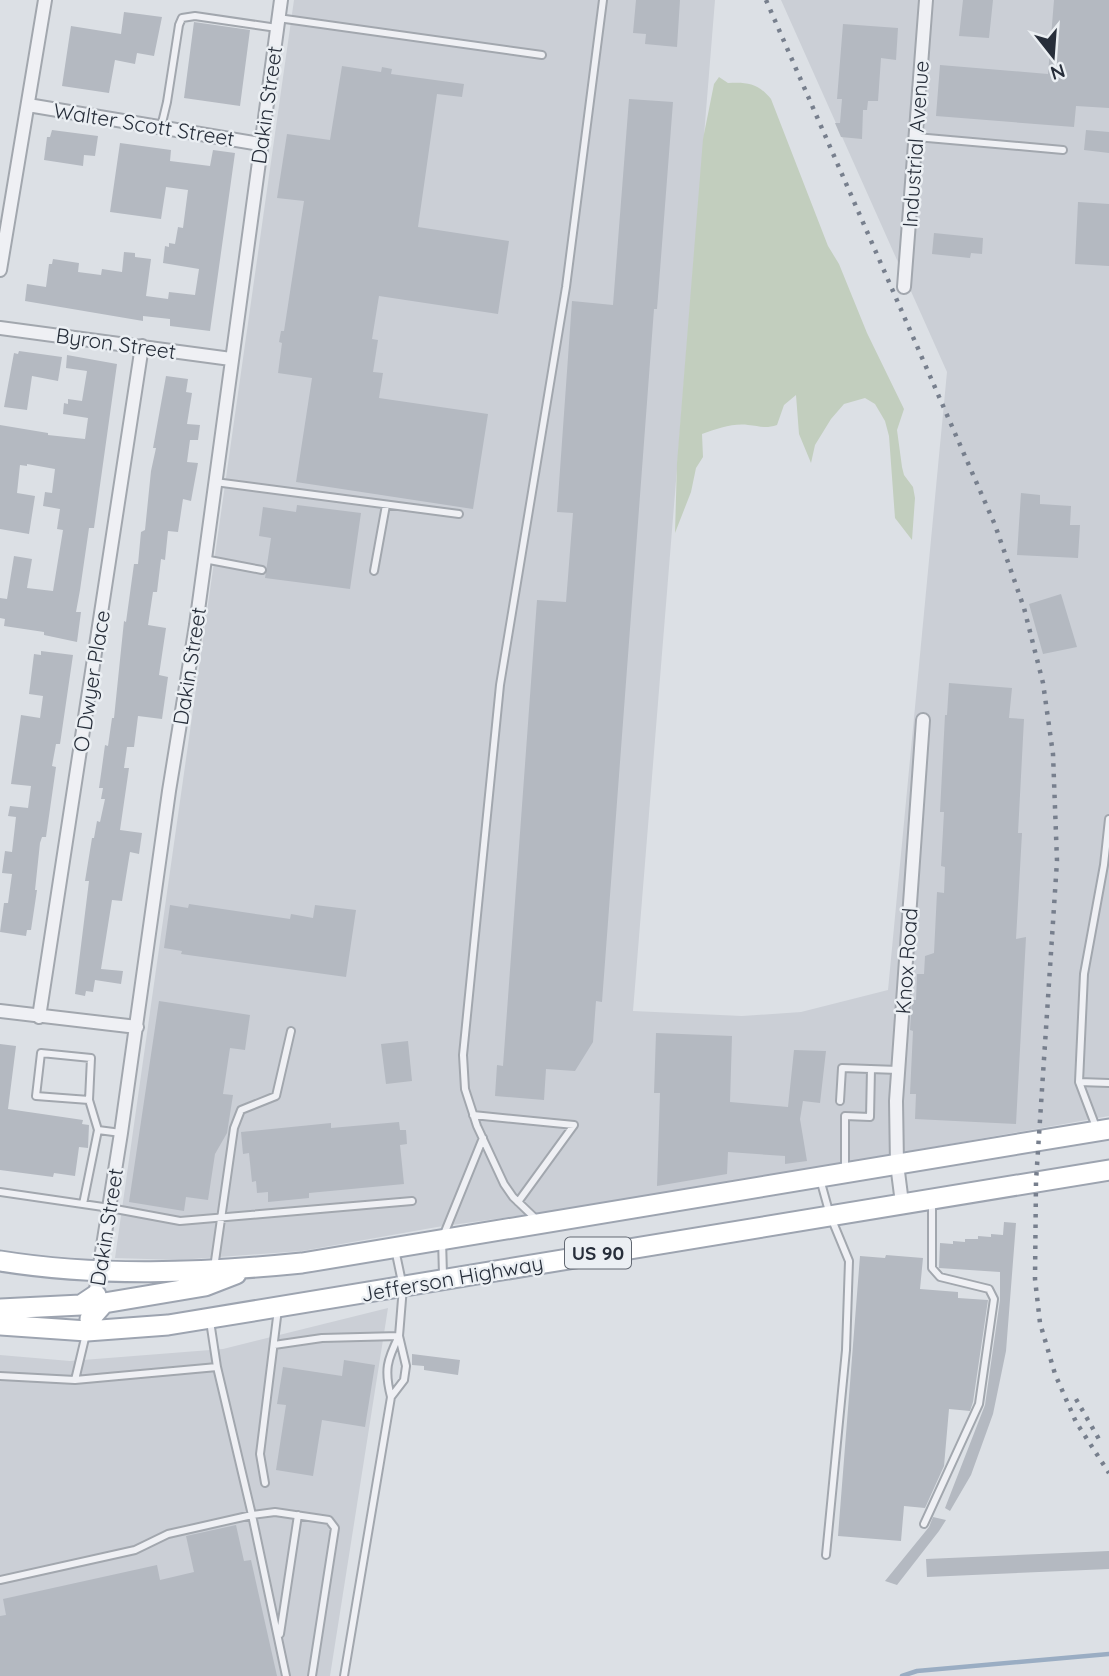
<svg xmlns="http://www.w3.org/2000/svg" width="1109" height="1676" viewBox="0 0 1109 1676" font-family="Quicksand,sans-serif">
<rect width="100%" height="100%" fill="#dce0e5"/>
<path fill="#cbcfd6" d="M 294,0 L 715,0 L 633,1011 L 742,1016 L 801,1012 L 888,990 L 947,372 L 781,0 L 1109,0 L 1109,1116 L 621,1202 L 437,1227 L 302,1251 L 179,1260 L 115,1258 Z
M 388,1308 L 330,1676 L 0,1676 L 0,1355 L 70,1361 L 223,1349 Z"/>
<path fill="#c2cebe" d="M 719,77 L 728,83 C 747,82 758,83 771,99 L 828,246 L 839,264 L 867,333 L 904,409 L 897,430 L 902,467 L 904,475 L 913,487 L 915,498 L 912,540 L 895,518 L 889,436 L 885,421 L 875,404 L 865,398 L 844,404 L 831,419 L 815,445 L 811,463 L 799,434 L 796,395 L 784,405 L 777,425 C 765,429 760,426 748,425 C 733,423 717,429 702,434 L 703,457 L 696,468 L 691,492 L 675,533 L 677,463 L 703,139 L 714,84 Z"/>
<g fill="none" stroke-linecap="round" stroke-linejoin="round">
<path stroke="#9aadc3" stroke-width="4.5" d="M 902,1676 L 917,1671 L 1109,1654"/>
</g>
<path fill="#b4b9c1" d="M 636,0 L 680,0 L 677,47 L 645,44 L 646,34 L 633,33 Z
M 963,0 L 993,0 L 989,38 L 959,36 Z
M 1054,0 L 1109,0 L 1109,108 L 1076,106 L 1074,127 L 936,116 L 940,65 L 1048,74 Z
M 124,12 L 162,17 L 154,56 L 137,53 L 135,64 L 115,60 L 109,93 L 62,86 L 71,26 L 121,34 Z
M 194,22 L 250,30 L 240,106 L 184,98 Z
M 843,24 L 898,28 L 896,60 L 881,58 L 878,101 L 868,101 L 867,110 L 863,110 L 862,139 L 841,137 L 835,123 L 840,123 L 842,99 L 837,99 Z
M 342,66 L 381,72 L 382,67 L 392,69 L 391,74 L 464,84 L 462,97 L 437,94 L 418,227 L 509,241 L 498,314 L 379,296 L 372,339 L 378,340 L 373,372 L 383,373 L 379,398 L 488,414 L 473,509 L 296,482 L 312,378 L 278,373 L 282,343 L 279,342 L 281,331 L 284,331 L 304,201 L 277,198 L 287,134 L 330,140 Z
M 629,99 L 673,102 L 657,309 L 654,309 L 602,1002 L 596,1001 L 593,1042 L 575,1071 L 546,1069 L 544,1100 L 495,1096 L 497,1065 L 503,1066 L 537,600 L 566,602 L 573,513 L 557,512 L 572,301 L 613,305 Z
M 52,130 L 98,136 L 95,156 L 84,155 L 83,166 L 44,160 L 47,137 L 50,137 Z
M 1086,130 L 1109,132 L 1109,153 L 1084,150 Z
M 120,143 L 171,150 L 170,161 L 210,166 L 213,150 L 235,153 L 210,331 L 170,326 L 170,319 L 143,316 L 143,321 L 25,301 L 27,284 L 46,287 L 49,264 L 52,264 L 53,259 L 79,263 L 78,272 L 101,275 L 102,269 L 122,272 L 124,252 L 135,253 L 135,257 L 151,259 L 146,296 L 168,299 L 169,292 L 195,295 L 199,269 L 163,263 L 165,246 L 169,247 L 169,243 L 175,244 L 178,227 L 183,228 L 188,190 L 166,187 L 161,219 L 110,212 Z
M 1078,202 L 1109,204 L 1109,266 L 1075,264 Z
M 934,233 L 983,238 L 982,254 L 971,253 L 970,258 L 932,254 Z
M 19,351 L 62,357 L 58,381 L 32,376 L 27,410 L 4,407 L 14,353 L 18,354 Z
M 67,355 L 117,364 L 94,528 L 89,528 L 80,590 L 76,612 L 81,612 L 77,642 L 44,635 L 44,632 L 4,626 L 5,619 L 0,618 L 0,598 L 7,599 L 14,556 L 32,559 L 27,588 L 53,591 L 63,530 L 57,529 L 60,509 L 43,506 L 45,492 L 52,493 L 55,469 L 27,464 L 27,466 L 20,465 L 17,493 L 35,496 L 29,534 L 0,529 L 0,425 L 48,433 L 48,435 L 85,439 L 88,418 L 63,414 L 64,403 L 68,404 L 68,399 L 82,401 L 87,371 L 66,368 Z
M 166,376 L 188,379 L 186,392 L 192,393 L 187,424 L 200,425 L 198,440 L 190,440 L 187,462 L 198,463 L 191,501 L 183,499 L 178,532 L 168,531 L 165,560 L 161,559 L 157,592 L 153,592 L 148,625 L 166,628 L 159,675 L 168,677 L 162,719 L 138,716 L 134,747 L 127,747 L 124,768 L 129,768 L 120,830 L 142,833 L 139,854 L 130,852 L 122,901 L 112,900 L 101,969 L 123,971 L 121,984 L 95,980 L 93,992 L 86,991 L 85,996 L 75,994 L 89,881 L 85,881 L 92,838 L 94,838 L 97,821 L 100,822 L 105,799 L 101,799 L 103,788 L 99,788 L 102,767 L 105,745 L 108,746 L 112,718 L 114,718 L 124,621 L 126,622 L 134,564 L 138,564 L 141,532 L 145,530 L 151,471 L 156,448 L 153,448 Z
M 1021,493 L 1040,495 L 1040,504 L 1071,506 L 1070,525 L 1080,525 L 1078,558 L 1017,555 Z
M 297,505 L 361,513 L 350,589 L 265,578 L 271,538 L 259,536 L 263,507 L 296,512 Z
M 1061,594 L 1077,647 L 1043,654 L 1029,604 Z
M 41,651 L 73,655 L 60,744 L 56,744 L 52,766 L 56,767 L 46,837 L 42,837 L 40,843 L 35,890 L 37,890 L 31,930 L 27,930 L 26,936 L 0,932 L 4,903 L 8,903 L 12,874 L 2,873 L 5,851 L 12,852 L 16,817 L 8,816 L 10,806 L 28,808 L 31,786 L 11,784 L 21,715 L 40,718 L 43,696 L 29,694 L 34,654 L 41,655 Z
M 949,683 L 1012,688 L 1009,718 L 1024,719 L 1018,833 L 1022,833 L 1016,939 L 1026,937 L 1016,1124 L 915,1119 L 916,1094 L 910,1094 L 913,1031 L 910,1030 L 912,1000 L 916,1000 L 917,974 L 924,974 L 925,956 L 934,953 L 937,892 L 944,893 L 945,867 L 941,866 L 944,812 L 940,812 L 945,715 L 947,715 Z
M 189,904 L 290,919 L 291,914 L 313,918 L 315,905 L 356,910 L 346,977 L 181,954 L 182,951 L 164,948 L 170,905 L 188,908 Z
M 159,1001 L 250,1015 L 245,1050 L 230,1048 L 223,1094 L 233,1095 L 227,1133 L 215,1154 L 208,1200 L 186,1197 L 184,1211 L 129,1202 Z
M 656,1033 L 732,1036 L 730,1102 L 788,1107 L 794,1050 L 826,1051 L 820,1103 L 803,1101 L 800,1119 L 807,1161 L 785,1164 L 785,1156 L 728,1152 L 727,1174 L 657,1186 L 660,1093 L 654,1093 Z
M 408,1041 L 412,1081 L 386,1084 L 381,1044 Z
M 0,1044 L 16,1046 L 8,1109 L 83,1120 L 82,1124 L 89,1125 L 88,1148 L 79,1147 L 75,1176 L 54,1173 L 53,1177 L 0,1170 Z
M 399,1122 L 400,1130 L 406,1130 L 407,1144 L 400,1145 L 404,1184 L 309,1193 L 309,1198 L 268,1202 L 268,1192 L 257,1193 L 256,1181 L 252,1182 L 249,1153 L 243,1154 L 241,1132 L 331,1123 L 331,1128 Z
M 1004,1222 L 1016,1223 L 1006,1351 L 993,1414 L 971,1475 L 950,1511 L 945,1508 L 985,1405 L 1000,1300 L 1000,1272 L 939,1268 L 940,1243 L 953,1244 L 953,1241 L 965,1242 L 965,1239 L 978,1239 L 978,1236 L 991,1237 L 991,1234 L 1003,1235 Z
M 886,1255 L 923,1258 L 920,1289 L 958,1292 L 958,1298 L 988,1300 L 973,1402 L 970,1411 L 949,1409 L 944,1466 L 925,1508 L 904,1506 L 901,1541 L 838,1536 L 860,1256 L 885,1258 Z
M 412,1354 L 460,1360 L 458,1375 L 424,1370 L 424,1366 L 412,1365 Z
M 344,1360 L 375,1365 L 365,1427 L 322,1420 L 313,1476 L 276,1470 L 286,1405 L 277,1404 L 283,1367 L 342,1376 Z
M 933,1517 L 946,1520 L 939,1531 L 897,1585 L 885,1581 L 929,1527 Z
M 236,1525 L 244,1561 L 251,1560 L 277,1676 L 0,1676 L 0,1616 L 6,1615 L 3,1599 L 157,1565 L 160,1580 L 194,1572 L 186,1536 Z
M 1109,1551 L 1109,1569 L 927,1577 L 926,1559 Z"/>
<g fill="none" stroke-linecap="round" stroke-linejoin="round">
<defs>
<path id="service" d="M 278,18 L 542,55
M 161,127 L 167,102 L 179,25 L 182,18 L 195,16 L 277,28
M 916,137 L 1063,150
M 215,482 L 459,514
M 204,559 L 262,570
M 374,571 L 386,505
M 1079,1082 L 1109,1083
M 89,1100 L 36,1096 L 41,1053 L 91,1058 L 89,1100 L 98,1130
M 840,1101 L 842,1068 L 898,1070
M 473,1115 L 574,1125 L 518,1202
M 1096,1127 L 1079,1082 L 1084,974 L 1104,865 L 1109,819
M 845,1171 L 845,1116 L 870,1117 L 871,1069
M 820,1179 L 830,1215 L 849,1261 L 846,1350 L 826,1555
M 0,1192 L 110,1208 L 180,1221 L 412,1201
M 83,1204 L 98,1130 L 121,1133
M 537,1220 L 513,1197 L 504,1184 L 477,1126 L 465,1089 L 463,1055 L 500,685 L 566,287 L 603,0
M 214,1268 L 234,1128 L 241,1110 L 276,1096 L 291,1031
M 443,1275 L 442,1239 L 483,1138
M 210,1321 L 217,1367
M 274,1345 L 322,1338 L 399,1336
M 0,1376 L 75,1380 L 217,1367 L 252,1515 L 168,1534 L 135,1550 L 0,1580
M 75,1380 L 86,1334
M 391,1397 L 404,1380 L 406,1366 L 399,1336 L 403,1287 L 395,1249
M 265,1483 L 260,1454 L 278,1309
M 924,1524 L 979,1404 L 994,1299 L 989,1289 L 940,1277 L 932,1268 L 932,1204
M 280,1634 L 298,1515
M 286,1676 L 252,1515 L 275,1512 L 329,1520 L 335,1528 L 312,1676
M 344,1676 L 391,1397 C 384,1370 387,1360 399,1336"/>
<path id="minor" d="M 28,105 L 260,144
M 0,270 L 45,0
M 904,287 L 926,0
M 0,328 L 231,359
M 0,1011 L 137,1027
M 39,1017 L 142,346
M 902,1203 L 897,1164 L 896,1101 L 923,720
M 94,1302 L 121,1133 L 169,791 L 196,625 L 281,0"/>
<path id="primary" d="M 0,1261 C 99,1277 202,1273 302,1263 L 1109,1129
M 0,1309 L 81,1305 L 96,1295
M 90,1319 L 104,1303 L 205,1286 L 236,1274
M 0,1325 L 87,1331 L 168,1325 L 1109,1170"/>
</defs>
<use href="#service" stroke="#a2a7ae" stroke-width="10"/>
<use href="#minor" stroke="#a2a7ae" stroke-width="16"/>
<use href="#primary" stroke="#9da4b0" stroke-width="23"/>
<use href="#service" stroke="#eff0f4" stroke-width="6"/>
<use href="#minor" stroke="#eff0f4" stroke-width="12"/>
<use href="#primary" stroke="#fff" stroke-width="19"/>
<path stroke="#777f8d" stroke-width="4.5" stroke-dasharray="3.5 7" stroke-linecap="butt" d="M 766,0 L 995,525 L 1024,608 L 1043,683 L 1053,754 L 1057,861 L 1036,1181 L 1035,1279 L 1040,1323 L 1055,1374 L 1076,1422 L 1109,1473
M 1076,1399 L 1100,1441"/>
</g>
<g text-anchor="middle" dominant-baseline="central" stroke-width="5" stroke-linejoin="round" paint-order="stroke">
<rect fill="#ebeff3" stroke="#626872" stroke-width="2" x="565" y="1237.5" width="66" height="31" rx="5"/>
<g font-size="19" font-weight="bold" fill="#272e3a">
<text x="598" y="1253">US 90</text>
</g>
<g font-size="21" fill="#272e3a" stroke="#ebeff3">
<text transform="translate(266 105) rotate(-82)">Dakin Street</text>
<text transform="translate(144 124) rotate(9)">Walter Scott Street</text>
<text transform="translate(915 144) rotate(-86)">Industrial Avenue</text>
<text transform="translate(116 343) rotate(8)">Byron Street</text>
<text transform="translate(189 666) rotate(-81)">Dakin Street</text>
<text transform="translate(91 681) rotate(-81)">O Dwyer Place</text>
<text transform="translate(906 961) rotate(-86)">Knox Road</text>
<text transform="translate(106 1227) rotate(-81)">Dakin Street</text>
<text transform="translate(452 1278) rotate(-10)">Jefferson Highway</text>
</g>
</g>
<g transform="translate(1053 56) rotate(163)" stroke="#ebeff3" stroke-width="5" paint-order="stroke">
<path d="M0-5L12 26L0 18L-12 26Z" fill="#272e3a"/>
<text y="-10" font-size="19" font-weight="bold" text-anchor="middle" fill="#272e3a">N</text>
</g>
</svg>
